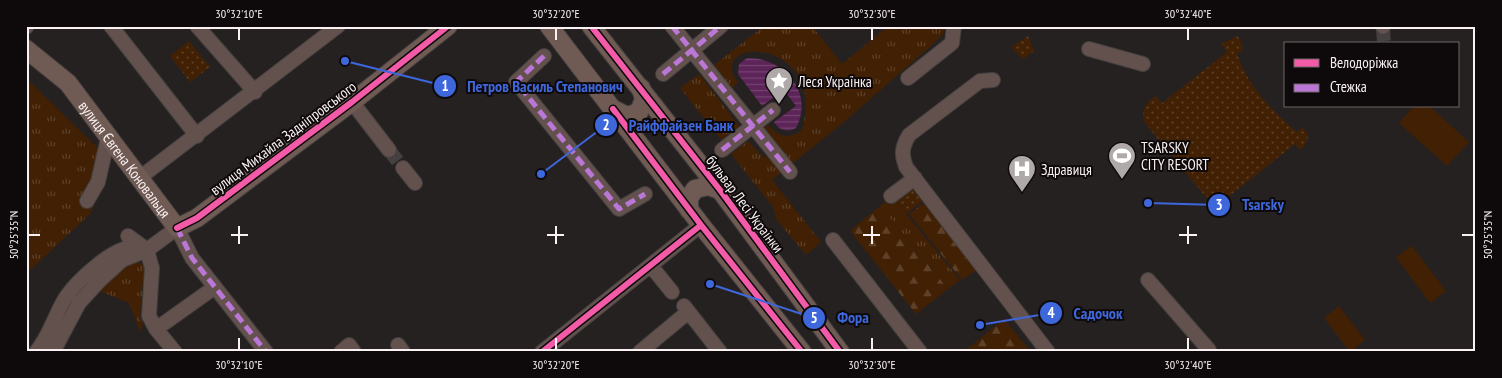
<svg xmlns="http://www.w3.org/2000/svg" width="1502" height="378" viewBox="0 0 1502 378" font-family="'PT Sans Narrow',sans-serif">
<defs>
<pattern id="grass-tufts" width="24" height="20" patternUnits="userSpaceOnUse" patternTransform="scale(1.25)"><rect width="24" height="20" fill="#412004"/><path d="M3 7l-1-3M5 7V3M7 7l1-3M15 17l-1-3M17 17v-4M19 17l1-3" fill="none" stroke="#5d4129"/></pattern>
<pattern id="forest-firs" width="22" height="20" patternUnits="userSpaceOnUse" patternTransform="scale(1.25)"><rect width="22" height="20" fill="#412004"/><path d="M5 1l3.5 6h-7zM16 11l3.5 6h-7z" fill="#5d4129"/></pattern>
<pattern id="park-dots" width="8" height="8" patternUnits="userSpaceOnUse" patternTransform="scale(1.25)"><rect width="8" height="8" fill="#412004"/><path d="M2 2h.1M6 6h.1" fill="none" stroke="#5d4129" stroke-width="1.8" stroke-linecap="round"/></pattern>
<pattern id="water-rules" width="6" height="5" patternUnits="userSpaceOnUse" patternTransform="scale(1.25)"><rect width="6" height="5" fill="#5c2458"/><path d="M0 2.5h6" fill="none" stroke="#744470"/></pattern>
</defs>
<rect width="100%" height="100%" fill="#262121"/>
<path fill="url(#grass-tufts)" d="M 764,26 L 812,26 L 842,64 L 888,26 L 946,26 L 942,36 L 844,122 L 772,180 L 821,242 L 806,255 L 776,219 L 773,207 L 731,154 L 748,141 L 764,158 L 777,149 L 762,130 L 768,125 C 779,137 787,140 802,130 C 829,35 702,36 738,83 L 732,88 L 714,65 Z
M 699,74 L 739,126 L 721,140 L 680,88 Z
M 26,78 L 109,159 L 91,213 L 26,274 Z
M 892,197 L 960,280 L 948,289 L 880,206 Z
M 132,257 L 144,266 L 140,318 L 143,324 L 140,332 L 129,303 L 95,289 Z"/>
<path fill="url(#forest-firs)" d="M 929,199 L 981,267 L 962,280 L 909,214 Z
M 880,206 L 948,289 L 916,314 L 850,231 Z
M 1004,319 L 1031,352 L 967,352 L 966,350 Z"/>
<path fill="url(#park-dots)" d="M 1028,36 L 1034,51 L 1023,59 L 1011,47 Z
M 1237,36 L 1240,39 L 1243,49 L 1237,54 C 1249,88 1271,109 1297,132 L 1302,128 L 1307,132 L 1308,140 L 1301,150 L 1295,144 L 1223,201 L 1216,202 L 1205,196 L 1145,123 C 1140,110 1145,105 1155,96 L 1162,103 L 1227,52 L 1221,44 Z
M 189,41 L 210,67 L 190,82 L 170,56 Z
M 915,178 L 929,196 L 906,214 L 891,196 Z"/>
<path fill="#412004" d="M 1414,106 L 1429,106 L 1469,142 L 1447,166 L 1399,123 Z
M 1412,246 L 1446,291 L 1430,303 L 1396,257 Z
M 1339,306 L 1365,340 L 1350,352 L 1324,318 Z"/>
<path fill="url(#water-rules)" d="M 747,58 C 783,57 815,92 796,128 C 787,133 779,130 774,122 L 796,106 L 784,90 L 762,106 L 738,74 L 739,64 Z"/>
<g fill="none" stroke-linecap="round" stroke-linejoin="round">
<path stroke="#464040" stroke-width="14" stroke-dasharray="14 7" stroke-linecap="butt" d="M 1383,27 L 1384,44
M 389,150 L 403,168"/>
<defs>
<path id="minor" d="M 111,26 L 197,136
M 197,26 L 255,92
M 672,26 L 790,172
M 1383,26 L 1383,27
M 26,27 L 27,26
M 1089,49 L 1143,64
M 544,56 L 516,82 L 619,209 L 645,194
M 663,74 L 721,26
M 908,78 L 952,43 L 954,26
M 993,80 L 980,81 L 909,135 C 902,147 901,154 906,167 L 1048,352
M 352,102 L 389,150
M 722,150 L 773,110
M 403,168 L 415,183
M 138,179 L 338,26
M 891,196 L 915,178
M 87,201 L 98,182 L 108,138
M 128,236 L 147,250 L 152,268 L 149,316 L 156,329 L 175,352
M 833,240 L 920,352
M 651,266 L 672,292
M 1148,280 L 1209,350
M 684,306 L 720,352
M 156,329 L 215,287
M 398,345 L 403,352
M 36,352 C 50,336 55,314 66,297 C 78,280 113,247 134,247
M 53,352 L 79,303 L 100,280 L 122,260 L 147,250 L 177,228 L 192,258 L 266,352
M 341,352 L 349,345 L 354,352
M 542,352 L 701,225
M 640,352 L 688,312"/>
<g id="major">
<path d="M 549,26 L 701,225 L 802,352"/>
<path d="M 591,26 L 720,190 L 840,352"/>
<path id="s1" d="M 26,49 L 68,83 L 177,228 L 197,218 L 352,102 L 448,26"/>
<path d="M 613,109 L 627,116 L 639,112 L 644,99 L 641,88"/>
<path d="M 689,210 L 689,198 L 695,189 L 708,186 L 720,190"/>
</g>
</defs>
<use href="#minor" stroke="#433f3f" stroke-width="16"/>
<use href="#major" stroke="#433f3f" stroke-width="20"/>
<use href="#minor" stroke="#62514d" stroke-width="14"/>
<use href="#major" stroke="#705a54" stroke-width="18"/>
<path stroke="#ba77d6" stroke-width="5" stroke-dasharray="10 5" stroke-linecap="butt" d="M 672,26 L 790,172
M 544,56 L 516,82 L 619,209 L 645,194
M 663,74 L 721,26
M 722,150 L 773,110
M 177,228 L 192,258 L 266,352"/>
<defs>
<path id="cycleway" d="M 591,26 L 720,190 L 840,352
M 613,109 L 701,225 L 802,352
M 177,228 L 197,218 L 352,102 L 448,26
M 542,352 L 701,225"/>
</defs>
<use href="#cycleway" stroke="#0e090a" stroke-width="9"/>
<use href="#cycleway" stroke="#f35aa7" stroke-width="6"/>
</g>
<path fill="none" stroke="#faf2f2" stroke-width="2" d="M 239,28 L 239,40M 556,28 L 556,40M 872,28 L 872,40M 1188,28 L 1188,40M 239,226 L 239,244M 556,226 L 556,244M 872,226 L 872,244M 1188,226 L 1188,244M 28,235 L 40,235M 231,235 L 248,235M 547,235 L 564,235M 863,235 L 880,235M 1179,235 L 1197,235M 1462,235 L 1474,235M 239,338 L 239,350M 556,338 L 556,350M 872,338 L 872,350M 1188,338 L 1188,350"/>
<defs>
<symbol id="sight-pin" viewBox="-11 -11 22 30"><path d="M0 17L-7.5 6A9.5 9.5 0 1 1 7.5 6Z" fill="#b0a9a9" stroke="#0e090a"/><path d="M0-6L1.8-2.2L6-1.7L2.9 1.2L3.7 5.4L0 3.3L-3.7 5.4L-2.9 1.2L-6-1.7L-1.8-2.2Z" fill="#fff"/></symbol>
<symbol id="stadium-pin" viewBox="-11 -11 22 30"><path d="M0 17L-7.5 6A9.5 9.5 0 1 1 7.5 6Z" fill="#b0a9a9" stroke="#0e090a"/><path d="M0-5a6.5 5 0 1 0 0 10a6.5 5 0 1 0 0-10ZM-3.5-1.8h7v3.6h-7Z" fill="#fff"/></symbol>
<symbol id="hospital-pin" viewBox="-11 -11 22 30"><path d="M0 17L-7.5 6A9.5 9.5 0 1 1 7.5 6Z" fill="#b0a9a9" stroke="#0e090a"/><path d="M-5-5h3v3.5h4V-5h3V5h-3V1.5h-4V5h-3Z" fill="#fff"/></symbol>
</defs>
<g fill-rule="evenodd">
<use href="#sight-pin" x="763" y="65" width="32" height="43"/>
<use href="#stadium-pin" x="1106" y="140" width="32" height="43"/>
<use href="#hospital-pin" x="1006" y="153" width="32" height="43"/>
</g>
<g text-anchor="middle" dominant-baseline="central" stroke-width="4" stroke-linejoin="round" paint-order="stroke">
<g font-size="15" fill="#faf2f2" stroke="#0e090a" text-anchor="start">
<text x="798" y="81">Леся Українка</text>
<text x="1141" y="147">TSARSKY<tspan x="1141" dy="17">CITY RESORT</tspan></text>
<text x="1041" y="169">Здравиця</text>
</g>
<g font-size="15" fill="#faf2f2" stroke="#0e090a">
<text transform="translate(283 138) rotate(-37)">вулиця Михайла Задніпровського</text>
<text stroke="none"><textPath href="#s1" startOffset="149">вулиця Євгена Коновальця</textPath></text>
<text transform="translate(745 204) rotate(53)">бульвар Лесі Українки</text>
</g>
</g>
<path fill="none" stroke="#3e67dc" stroke-width="2" d="M345 61L445 86M541 174L606 125M1148 203L1219 205M980 325L1051 313M710 284L814 318"/>
<g fill="#3e67dc" stroke="#0e090a" stroke-width="2">
<circle cx="345" cy="61" r="5"/>
<circle cx="541" cy="174" r="5"/>
<circle cx="1148" cy="203" r="5"/>
<circle cx="980" cy="325" r="5"/>
<circle cx="710" cy="284" r="5"/>
<circle cx="445" cy="86" r="12"/>
<circle cx="606" cy="125" r="12"/>
<circle cx="1219" cy="205" r="12"/>
<circle cx="1051" cy="313" r="12"/>
<circle cx="814" cy="318" r="12"/>
</g>
<g font-size="15" text-anchor="middle" font-weight="bold" fill="#fff">
<text x="445" y="91">1</text>
<text x="606" y="130">2</text>
<text x="1219" y="210">3</text>
<text x="1051" y="318">4</text>
<text x="814" y="323">5</text>
</g>
<g font-size="16" text-anchor="middle" font-weight="bold" fill="#3e67dc" stroke="#0e090a" stroke-width="4" stroke-linejoin="round" paint-order="stroke">
<text x="545" y="92">Петров Василь Степанович</text>
<text x="681" y="131">Райффайзен Банк</text>
<text x="1263" y="210">Tsarsky</text>
<text x="1098" y="319">Садочок</text>
<text x="853" y="323">Фора</text>
</g>
<rect width="1502" height="378" fill="none" stroke="#0e090a" stroke-width="55"/>
<rect x="1284" y="42" width="175" height="65" fill="#0e090a" stroke="#6c6667"/>
<rect x="1294" y="59" width="25" height="8" fill="#f35aa7" stroke="#6c6667"/>
<text x="1330" y="68" font-size="15" fill="#faf2f2">Велодоріжка</text>
<rect x="1294" y="84" width="25" height="8" fill="#ba77d6" stroke="#6c6667"/>
<text x="1330" y="92" font-size="15" fill="#faf2f2">Стежка</text>
<rect x="28" y="28" width="1446" height="322" fill="none" stroke="#faf2f2" stroke-width="2"/>
<g font-size="12" text-anchor="middle" fill="#faf2f2">
<text x="239" y="18">30°32'10"E</text>
<text x="556" y="18">30°32'20"E</text>
<text x="872" y="18">30°32'30"E</text>
<text x="1188" y="18">30°32'40"E</text>
<text transform="translate(14 235) rotate(-90)" y="4">50°25'35"N</text>
<text transform="translate(1488 235) rotate(-90)" y="4">50°25'35"N</text>
<text x="239" y="369">30°32'10"E</text>
<text x="556" y="369">30°32'20"E</text>
<text x="872" y="369">30°32'30"E</text>
<text x="1188" y="369">30°32'40"E</text>
</g>
</svg>
